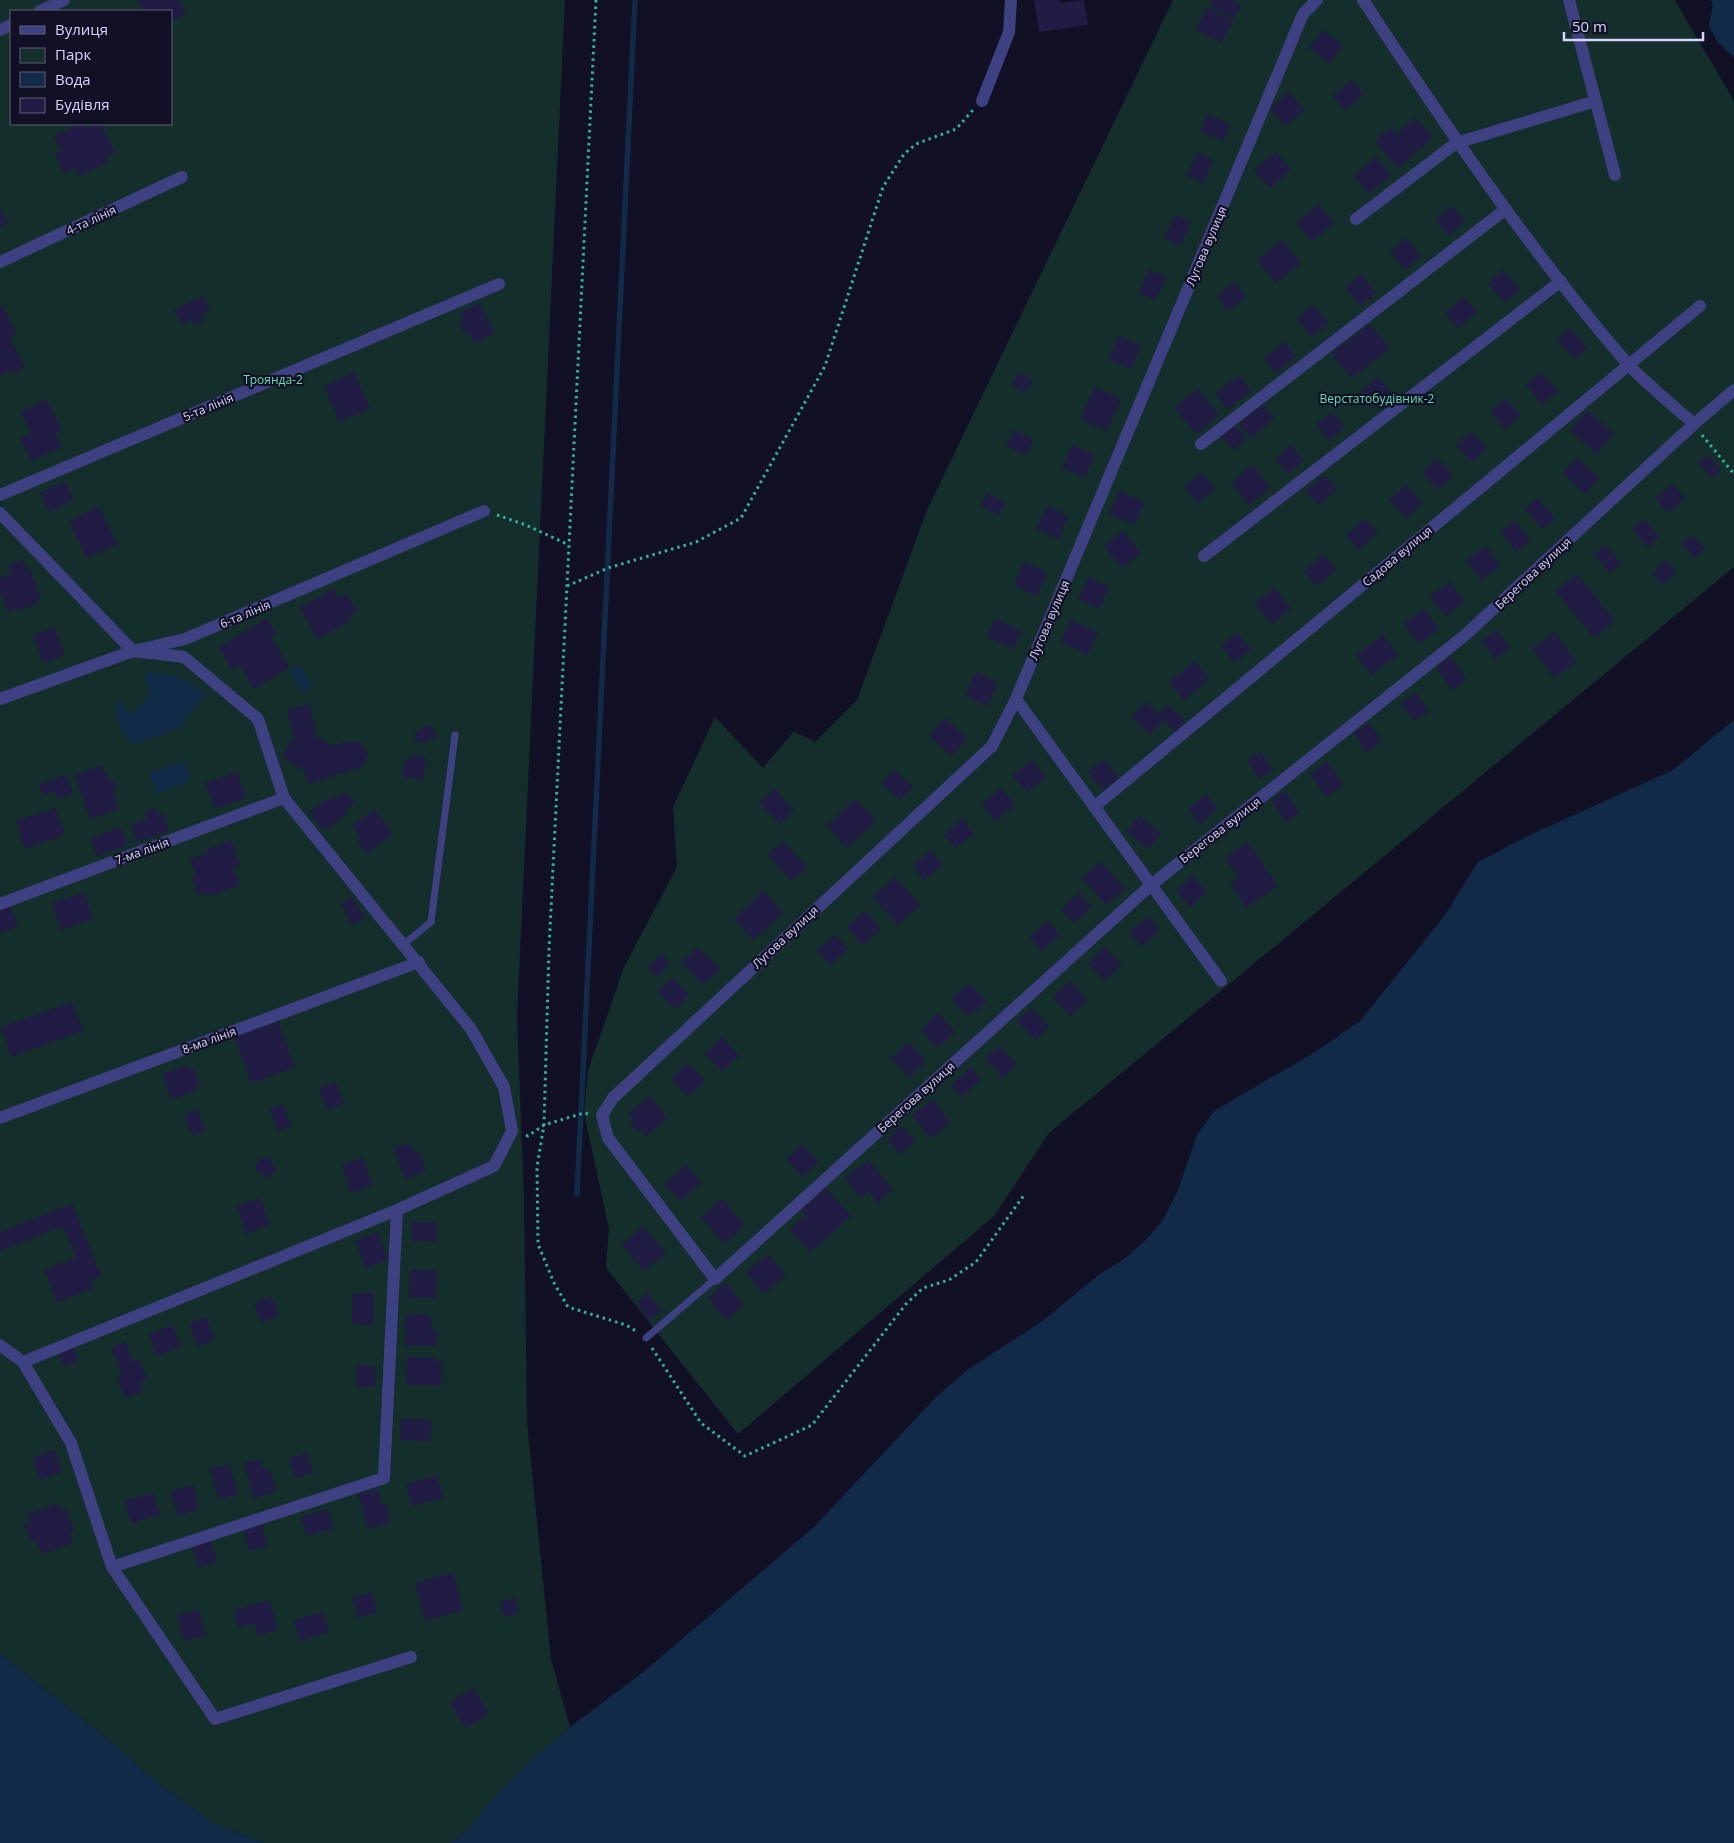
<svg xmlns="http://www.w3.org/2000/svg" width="1734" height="1843" viewBox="0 0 1734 1843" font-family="'Open Sans',sans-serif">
<rect width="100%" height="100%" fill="#121024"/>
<path fill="#132e2b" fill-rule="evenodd" d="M 0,0 L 565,0 L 517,1017 L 524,1199 L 527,1422 L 551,1659 L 570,1727 L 528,1764 L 465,1832 L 450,1843 L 264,1843 L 213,1823 L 146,1774 L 114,1744 L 0,1654 ZM 11,11 L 171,11 L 171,124 L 11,124 Z
M 1173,0 L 1675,0 L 1734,101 L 1734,567 L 1049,1133 L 994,1216 L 738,1434 L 606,1268 L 609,1229 L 584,1113 L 588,1071 L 624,967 L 677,867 L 673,807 L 715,717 L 763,768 L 794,731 L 815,742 L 857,700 L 927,510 Z"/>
<path fill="#102a48" d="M 1710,0 L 1734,0 L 1734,58 L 1717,41 L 1709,26 L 1713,3 Z
M 300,665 L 312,686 L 303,692 L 290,671 Z
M 147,672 C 174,675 185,678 207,694 L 185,719 L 183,726 L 136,744 L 129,742 C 122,731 112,714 118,701 L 132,715 L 150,695 L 145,677 Z
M 1734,720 L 1734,1843 L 450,1843 L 465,1832 L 504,1787 L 535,1757 L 570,1727 L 642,1673 L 814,1527 L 936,1397 L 967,1370 L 1041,1322 L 1100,1274 L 1124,1259 L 1146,1240 L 1163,1220 L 1178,1190 L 1197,1135 L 1214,1111 L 1315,1052 L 1360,1021 L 1445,915 L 1478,862 L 1530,835 L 1673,770 Z
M 184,761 L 191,780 L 157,794 L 149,774 Z
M 0,1654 L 114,1744 L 146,1774 L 213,1823 L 264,1843 L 0,1843 Z"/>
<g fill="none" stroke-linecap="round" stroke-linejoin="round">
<path stroke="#102a48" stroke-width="5.5" d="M 577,1194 L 635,0"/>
</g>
<path fill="#211c44" d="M 138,0 L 179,0 L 186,14 L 171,21 L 171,11 L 143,11 Z
M 1034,0 L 1060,0 L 1060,3 L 1084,0 L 1088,25 L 1039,32 Z
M 1212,0 L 1232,0 L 1241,5 L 1234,19 L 1209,6 Z
M 1207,8 L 1233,21 L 1221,43 L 1196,30 Z
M 1322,30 L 1343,45 L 1329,63 L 1309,48 Z
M 1352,80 L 1364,95 L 1345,110 L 1333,96 Z
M 1289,92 L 1304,110 L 1285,126 L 1270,108 Z
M 1208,114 L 1230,124 L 1223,141 L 1200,131 Z
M 1415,118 L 1433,138 L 1398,168 L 1375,141 L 1391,127 L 1397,134 Z
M 80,124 L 85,124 L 87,128 L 101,124 L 115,152 L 106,156 L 109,162 L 79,176 L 75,168 L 64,173 L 55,155 L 62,151 L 54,136 Z
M 1197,152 L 1213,160 L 1203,183 L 1186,176 Z
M 1276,152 L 1291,170 L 1269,188 L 1254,170 Z
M 1376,157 L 1391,175 L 1369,194 L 1354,176 Z
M 1319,204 L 1334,223 L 1312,241 L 1297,223 Z
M 1451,206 L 1465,221 L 1449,235 L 1436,220 Z
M 0,207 L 8,223 L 0,227 Z
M 1175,215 L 1191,222 L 1181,246 L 1164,238 Z
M 1406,238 L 1421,256 L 1405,269 L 1390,252 Z
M 1282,240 L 1301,263 L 1276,283 L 1257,260 Z
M 1149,270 L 1166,277 L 1155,300 L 1139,293 Z
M 1503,270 L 1520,289 L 1504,302 L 1488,283 Z
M 1361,274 L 1376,292 L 1361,306 L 1346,288 Z
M 1235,282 L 1246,297 L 1228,311 L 1217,296 Z
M 203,296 L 210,310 L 201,315 L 204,321 L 194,326 L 191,320 L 182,324 L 174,310 Z
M 1464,297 L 1477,312 L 1458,328 L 1445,313 Z
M 480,303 L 495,333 L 474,343 L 469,332 L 465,334 L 459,322 L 463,320 L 460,313 Z
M 1313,305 L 1328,323 L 1313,337 L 1297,319 Z
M 3,306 L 17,335 L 10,338 L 25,368 L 12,374 L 10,370 L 0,375 L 0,307 Z
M 1370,324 L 1390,349 L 1351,378 L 1332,353 Z
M 1570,328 L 1587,348 L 1574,359 L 1557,339 Z
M 1119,336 L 1141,346 L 1131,369 L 1108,359 Z
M 1285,342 L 1296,357 L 1276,373 L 1264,358 Z
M 354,372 L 370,408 L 340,422 L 324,386 Z
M 1019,372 L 1033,380 L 1025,393 L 1011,385 Z
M 1541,372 L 1558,391 L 1542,404 L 1526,385 Z
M 1239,375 L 1251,391 L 1227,410 L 1215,394 Z
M 1378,377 L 1391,392 L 1372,408 L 1359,393 Z
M 1095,387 L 1121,399 L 1107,431 L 1080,419 Z
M 1198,389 L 1219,415 L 1196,434 L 1174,407 Z
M 1505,398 L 1521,415 L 1506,429 L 1490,412 Z
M 47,399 L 62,430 L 55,433 L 62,447 L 31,461 L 20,438 L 31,433 L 21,412 Z
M 1262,404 L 1274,418 L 1252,438 L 1239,424 Z
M 1588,410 L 1614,434 L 1596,454 L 1570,430 Z
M 1332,412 L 1345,427 L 1329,441 L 1316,425 Z
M 1233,425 L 1246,437 L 1234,450 L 1221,437 Z
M 1014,430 L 1033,440 L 1026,455 L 1006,446 Z
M 1471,431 L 1487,447 L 1472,462 L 1456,445 Z
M 1072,445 L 1095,455 L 1084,478 L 1062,468 Z
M 1291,445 L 1304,461 L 1288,474 L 1275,459 Z
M 1708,455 L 1721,470 L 1712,478 L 1698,463 Z
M 1437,458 L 1453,475 L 1438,489 L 1422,473 Z
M 1577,458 L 1599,478 L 1585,494 L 1563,473 Z
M 1251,465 L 1271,487 L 1250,505 L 1231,484 Z
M 1201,473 L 1215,488 L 1199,503 L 1184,488 Z
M 1324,475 L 1337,489 L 1318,505 L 1305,491 Z
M 65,481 L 73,500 L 49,512 L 40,493 Z
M 1673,484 L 1685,499 L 1667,513 L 1655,498 Z
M 1406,485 L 1422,503 L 1406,518 L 1389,500 Z
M 1119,491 L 1144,502 L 1135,525 L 1109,514 Z
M 987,493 L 1005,502 L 999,515 L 980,506 Z
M 1537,498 L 1555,518 L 1542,529 L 1525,509 Z
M 99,506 L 117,544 L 87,558 L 69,521 Z
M 1047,506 L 1069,516 L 1059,539 L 1036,529 Z
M 1365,519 L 1378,533 L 1358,550 L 1346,535 Z
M 1644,519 L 1659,537 L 1648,547 L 1632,529 Z
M 1515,521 L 1530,541 L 1516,552 L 1501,532 Z
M 1123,531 L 1141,553 L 1122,568 L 1104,546 Z
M 1691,535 L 1705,548 L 1695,558 L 1682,544 Z
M 1605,545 L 1621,563 L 1610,573 L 1594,555 Z
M 1486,546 L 1501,566 L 1481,580 L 1466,560 Z
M 1323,555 L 1336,569 L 1317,586 L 1304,571 Z
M 23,560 L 26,568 L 29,567 L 41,599 L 36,601 L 37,604 L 19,611 L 18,608 L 8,612 L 0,591 L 0,578 L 11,574 L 8,566 Z
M 1665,560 L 1677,572 L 1663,585 L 1652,573 Z
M 1024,562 L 1047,573 L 1037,596 L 1014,585 Z
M 1577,574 L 1615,621 L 1594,638 L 1556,591 Z
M 1089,577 L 1110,587 L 1099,609 L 1078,599 Z
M 1450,582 L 1465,602 L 1445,616 L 1430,596 Z
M 333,588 L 339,598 L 347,594 L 357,611 L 349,615 L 352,619 L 318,639 L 300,608 Z
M 1274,588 L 1291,608 L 1272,624 L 1255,604 Z
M 1424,609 L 1439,629 L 1419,644 L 1404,623 Z
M 267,618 L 276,634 L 271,637 L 289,668 L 253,689 L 240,666 L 232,670 L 219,647 Z
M 995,619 L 1022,632 L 1013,649 L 987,637 Z
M 1071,620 L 1098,633 L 1087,655 L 1061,641 Z
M 54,627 L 65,655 L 43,663 L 33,636 Z
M 1497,630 L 1510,648 L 1495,659 L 1482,640 Z
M 1555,632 L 1576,662 L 1554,678 L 1533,648 Z
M 1237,633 L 1251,650 L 1234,663 L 1221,646 Z
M 1383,635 L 1398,655 L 1371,675 L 1356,655 Z
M 1451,657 L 1467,679 L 1452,690 L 1436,668 Z
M 1195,661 L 1209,679 L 1184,700 L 1169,682 Z
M 976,672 L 998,683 L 987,706 L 965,695 Z
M 1416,692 L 1429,711 L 1414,721 L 1401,703 Z
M 1146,702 L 1158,714 L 1167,705 L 1185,721 L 1175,732 L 1163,720 L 1150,735 L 1131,717 Z
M 309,704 L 317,737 L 332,746 L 348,741 L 361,743 L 368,754 L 363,766 L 308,784 L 304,770 L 282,757 L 294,737 L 287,710 Z
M 945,718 L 967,738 L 952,756 L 929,736 Z
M 1369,723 L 1382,741 L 1366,752 L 1354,733 Z
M 430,725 L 436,732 L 435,737 L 424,743 L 415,741 L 415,732 Z
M 1261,752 L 1273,770 L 1259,779 L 1247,760 Z
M 411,755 L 426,757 L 423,780 L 402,777 L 405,759 L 411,760 Z
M 1104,759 L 1119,778 L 1103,790 L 1088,772 Z
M 1032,760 L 1046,777 L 1027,792 L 1012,775 Z
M 1327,761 L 1343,785 L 1326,797 L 1310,773 Z
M 103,765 L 109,780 L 113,779 L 117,790 L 113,792 L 119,809 L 90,819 L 75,775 Z
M 893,770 L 913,786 L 901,800 L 881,783 Z
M 237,772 L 246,798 L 215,809 L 205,783 Z
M 66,775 L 73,794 L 58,799 L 55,792 L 43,796 L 39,784 Z
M 1001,788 L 1015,805 L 996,821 L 982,804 Z
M 774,789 L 794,810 L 780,824 L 759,803 Z
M 1285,791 L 1299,813 L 1286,822 L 1271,800 Z
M 346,792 L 355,803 L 345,810 L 348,813 L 324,831 L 309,812 L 328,798 L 329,800 L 335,796 L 337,799 Z
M 1206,794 L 1218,808 L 1200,824 L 1188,809 Z
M 855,799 L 876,820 L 847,848 L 827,826 Z
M 55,808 L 65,835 L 25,849 L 16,821 Z
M 157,808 L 160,815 L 163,814 L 169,831 L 137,842 L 131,825 L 147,819 L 145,812 Z
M 375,809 L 393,834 L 367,854 L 357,841 L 361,839 L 352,826 Z
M 1139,816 L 1161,834 L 1148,849 L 1126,831 Z
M 963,819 L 974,834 L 955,848 L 944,835 Z
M 122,827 L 128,845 L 97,856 L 91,838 Z
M 232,840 L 240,865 L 233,867 L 239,884 L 214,896 L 213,893 L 204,896 L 202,893 L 198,895 L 192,878 L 196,876 L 190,859 L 208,853 L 206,849 Z
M 783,841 L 807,867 L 792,881 L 768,855 Z
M 1248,842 L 1278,886 L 1246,907 L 1230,883 L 1239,878 L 1225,858 Z
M 931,851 L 942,865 L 924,880 L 913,866 Z
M 1101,862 L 1125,889 L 1106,905 L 1082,878 Z
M 1193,876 L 1207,892 L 1190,907 L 1176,890 Z
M 895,877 L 920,905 L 898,925 L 873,897 Z
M 763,891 L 783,913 L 754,940 L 734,919 Z
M 84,892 L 93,919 L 61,930 L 52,903 Z
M 1079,893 L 1092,907 L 1074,923 L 1061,909 Z
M 351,897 L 365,917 L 353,925 L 340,905 Z
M 10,905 L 18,927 L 0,933 L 0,908 Z
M 865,911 L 881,929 L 862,945 L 847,927 Z
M 1148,916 L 1160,930 L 1142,946 L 1129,932 Z
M 1048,921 L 1060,935 L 1042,951 L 1029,937 Z
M 835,935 L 848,949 L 830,965 L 817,951 Z
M 698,947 L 720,969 L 703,985 L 682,963 Z
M 1105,947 L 1122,965 L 1105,981 L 1088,963 Z
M 661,954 L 670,963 L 657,977 L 648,968 Z
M 672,978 L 689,995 L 675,1009 L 658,992 Z
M 1070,981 L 1087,1000 L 1070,1016 L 1053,997 Z
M 969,983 L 987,1001 L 969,1017 L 952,999 Z
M 72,1002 L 83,1031 L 11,1057 L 1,1027 Z
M 1032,1008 L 1049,1027 L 1035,1040 L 1017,1020 Z
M 938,1013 L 955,1032 L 938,1048 L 921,1030 Z
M 278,1021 L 295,1067 L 251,1083 L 235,1037 Z
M 722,1037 L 739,1056 L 722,1072 L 704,1053 Z
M 909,1042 L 926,1061 L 909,1077 L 891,1058 Z
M 1000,1046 L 1017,1065 L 1003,1078 L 985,1058 Z
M 688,1062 L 705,1081 L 688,1097 L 671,1078 Z
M 187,1065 L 188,1069 L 194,1067 L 200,1085 L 195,1087 L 196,1091 L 171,1100 L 162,1074 Z
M 971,1067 L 981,1080 L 961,1097 L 951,1085 Z
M 336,1082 L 344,1104 L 327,1110 L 319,1088 Z
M 650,1096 L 668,1119 L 645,1136 L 640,1129 L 637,1132 L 630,1123 L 633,1121 L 628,1114 Z
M 932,1099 L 951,1123 L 930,1138 L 912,1115 Z
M 284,1104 L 291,1126 L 278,1131 L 270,1109 Z
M 198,1110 L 205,1131 L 192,1136 L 184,1115 Z
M 901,1126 L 915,1141 L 900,1154 L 887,1139 Z
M 410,1143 L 414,1152 L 419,1151 L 426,1171 L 405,1179 L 394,1148 Z
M 802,1144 L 819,1162 L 802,1177 L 786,1159 Z
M 270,1156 L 276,1173 L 263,1178 L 261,1171 L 257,1173 L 255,1165 L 259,1164 L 257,1161 Z
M 363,1158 L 372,1185 L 351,1193 L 342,1165 Z
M 868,1160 L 893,1190 L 878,1203 L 869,1191 L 861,1198 L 845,1178 Z
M 686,1165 L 701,1182 L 680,1201 L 665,1184 Z
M 826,1188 L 851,1216 L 826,1239 L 801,1211 Z
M 260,1198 L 270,1225 L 246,1234 L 237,1206 Z
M 722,1199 L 745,1226 L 724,1244 L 701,1217 Z
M 72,1204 L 101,1276 L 91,1280 L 94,1288 L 57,1302 L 44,1270 L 76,1258 L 63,1226 L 0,1251 L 0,1232 Z
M 804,1216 L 825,1239 L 810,1252 L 790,1229 Z
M 411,1222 L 437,1222 L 437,1242 L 411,1241 Z
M 643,1226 L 666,1253 L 644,1271 L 622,1245 Z
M 378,1232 L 387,1260 L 365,1268 L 355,1240 Z
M 768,1254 L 786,1275 L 764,1294 L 746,1272 Z
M 410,1269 L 437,1270 L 436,1298 L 409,1298 Z
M 726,1283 L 744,1305 L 726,1320 L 708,1298 Z
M 352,1293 L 374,1293 L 374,1325 L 352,1324 Z
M 647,1293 L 662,1310 L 650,1320 L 636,1303 Z
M 272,1296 L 279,1315 L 261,1322 L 254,1303 Z
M 406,1314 L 431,1315 L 431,1330 L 437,1331 L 437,1346 L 405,1346 Z
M 207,1317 L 215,1340 L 197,1346 L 189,1323 Z
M 173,1325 L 180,1347 L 156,1356 L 149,1334 Z
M 125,1342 L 133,1362 L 140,1360 L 147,1380 L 140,1383 L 143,1392 L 125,1398 L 117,1378 L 122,1376 L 111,1347 Z
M 73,1346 L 78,1361 L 64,1366 L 58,1351 Z
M 407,1357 L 435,1357 L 435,1361 L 442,1361 L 441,1385 L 406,1385 Z
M 357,1365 L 375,1366 L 375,1387 L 357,1387 Z
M 401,1419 L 431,1420 L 430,1441 L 400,1440 Z
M 55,1450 L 62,1472 L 40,1480 L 32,1458 Z
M 307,1453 L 313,1473 L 295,1478 L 289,1458 Z
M 260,1459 L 263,1470 L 269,1468 L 276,1492 L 254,1498 L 244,1463 Z
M 229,1464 L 238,1494 L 219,1500 L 210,1469 Z
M 436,1475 L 443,1498 L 412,1506 L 406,1484 Z
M 193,1485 L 200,1509 L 178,1516 L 171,1491 Z
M 378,1489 L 382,1505 L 386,1504 L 391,1522 L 368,1529 L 358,1494 Z
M 153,1493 L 160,1515 L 131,1523 L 125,1501 Z
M 58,1503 L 61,1511 L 66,1509 L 74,1531 L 69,1533 L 73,1543 L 41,1554 L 36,1540 L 31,1542 L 24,1524 L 30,1522 L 27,1514 Z
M 328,1509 L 333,1528 L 307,1536 L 301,1517 Z
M 261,1523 L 267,1546 L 249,1551 L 243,1529 Z
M 210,1536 L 217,1562 L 199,1568 L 191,1542 Z
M 453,1572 L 463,1610 L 425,1621 L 415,1583 Z
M 372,1592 L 377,1612 L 358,1618 L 352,1598 Z
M 515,1598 L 519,1613 L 504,1617 L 500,1602 Z
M 269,1600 L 278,1630 L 258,1635 L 255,1623 L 239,1628 L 234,1610 Z
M 198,1609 L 206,1635 L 184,1641 L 177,1615 Z
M 323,1612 L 329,1632 L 300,1641 L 294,1620 Z
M 474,1688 L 489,1714 L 465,1728 L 450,1702 Z"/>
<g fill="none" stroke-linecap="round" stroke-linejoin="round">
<path stroke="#34b2a0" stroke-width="3" stroke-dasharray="2.5 4" stroke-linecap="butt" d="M 596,0 L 549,949 L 544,1125 L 537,1167 L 538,1244 L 554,1283 L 568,1307 L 626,1325 L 636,1331
M 1702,435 L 1734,474
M 497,515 L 526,525 L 569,545
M 567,586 L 608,568 L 696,542 L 741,518 L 825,366 L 883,187 L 904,154 L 916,144 L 956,129 L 973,110
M 526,1135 L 528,1136 L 544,1125 L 584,1113 L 589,1114
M 652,1348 L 701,1423 L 745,1456 L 812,1425 L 906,1304 L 923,1288 L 949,1280 L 976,1262 L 1024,1195"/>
<path stroke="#3d4081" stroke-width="7" d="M 404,944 L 431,922 L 455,735
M 646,1338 L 715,1279"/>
<path stroke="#3d4081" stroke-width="12" d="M 1317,0 L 1303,14 L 1016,699 L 992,746 L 613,1098 L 602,1115 L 608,1138 L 715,1279 L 1151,885 L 1464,636 L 1694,424 L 1734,390
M 1363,0 C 1445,125 1529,250 1627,363 C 1647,385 1672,404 1694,424
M 1569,0 L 1615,175
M 40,11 L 64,0
M 0,30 L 11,25
M 982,101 L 1009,32 L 1011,0
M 1356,219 L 1456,143 L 1596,101
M 0,262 L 182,177
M 1201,444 L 1506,209
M 0,495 L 499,284
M 0,513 L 133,651 L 184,657 L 258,719 L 284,798 L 471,1029 L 504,1087 L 512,1131 L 494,1166 L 397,1210 L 23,1362
M 1204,556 L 1561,281
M 0,699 L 133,651 L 185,639 L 484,511
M 1016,699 L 1221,981
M 1094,807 L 1700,306
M 0,904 L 284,798
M 0,1118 L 419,962
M 0,1345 L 23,1362 L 71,1443 L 112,1567 L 215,1719 L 411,1657
M 112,1567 L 384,1478 L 397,1210"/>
</g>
<g text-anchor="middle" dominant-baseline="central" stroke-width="4.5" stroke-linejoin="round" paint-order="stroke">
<g font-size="12" fill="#d6d5fd" stroke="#121024">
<text transform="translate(91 220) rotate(-25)">4-та лінія</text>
<text transform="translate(1206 246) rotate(-67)">Лугова вулиця</text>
<text transform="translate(208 407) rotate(-23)">5-та лінія</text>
<text transform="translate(1397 556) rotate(-40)">Садова вулиця</text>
<text transform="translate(1533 573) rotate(-43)">Берегова вулиця</text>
<text transform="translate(245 614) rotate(-23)">6-та лінія</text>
<text transform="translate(1049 620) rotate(-67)">Лугова вулиця</text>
<text transform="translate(1220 830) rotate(-38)">Берегова вулиця</text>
<text transform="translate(142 851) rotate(-20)">7-ма лінія</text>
<text transform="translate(785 937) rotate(-43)">Лугова вулиця</text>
<text transform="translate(209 1040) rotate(-20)">8-ма лінія</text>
<text transform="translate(916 1097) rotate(-42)">Берегова вулиця</text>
</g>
<g font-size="12" fill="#63dbb3" stroke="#121024">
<text x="273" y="379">Троянда-2</text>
<text x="1377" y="398">Верстатобудівник-2</text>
</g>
</g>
<rect x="10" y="10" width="162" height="115" fill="#121024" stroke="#605f7b"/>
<rect x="20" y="26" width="25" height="8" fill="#3d4081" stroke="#605f7b"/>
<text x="55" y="35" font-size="15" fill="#d6d5fd">Вулиця</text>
<rect x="20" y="48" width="25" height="15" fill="#132e2b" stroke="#605f7b"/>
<text x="55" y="60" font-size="15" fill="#d6d5fd">Парк</text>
<rect x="20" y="72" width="25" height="15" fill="#102a48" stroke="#605f7b"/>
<text x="55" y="85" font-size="15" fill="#d6d5fd">Вода</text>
<rect x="20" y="98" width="25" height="15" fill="#211c44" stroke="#605f7b"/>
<text x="55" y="110" font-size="15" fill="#d6d5fd">Будівля</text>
<path d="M1564 32v8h139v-8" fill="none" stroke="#d6d5fd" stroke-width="2.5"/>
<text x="1572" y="32" font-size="15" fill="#d6d5fd" stroke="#121024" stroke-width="4" paint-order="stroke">50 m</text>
</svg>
